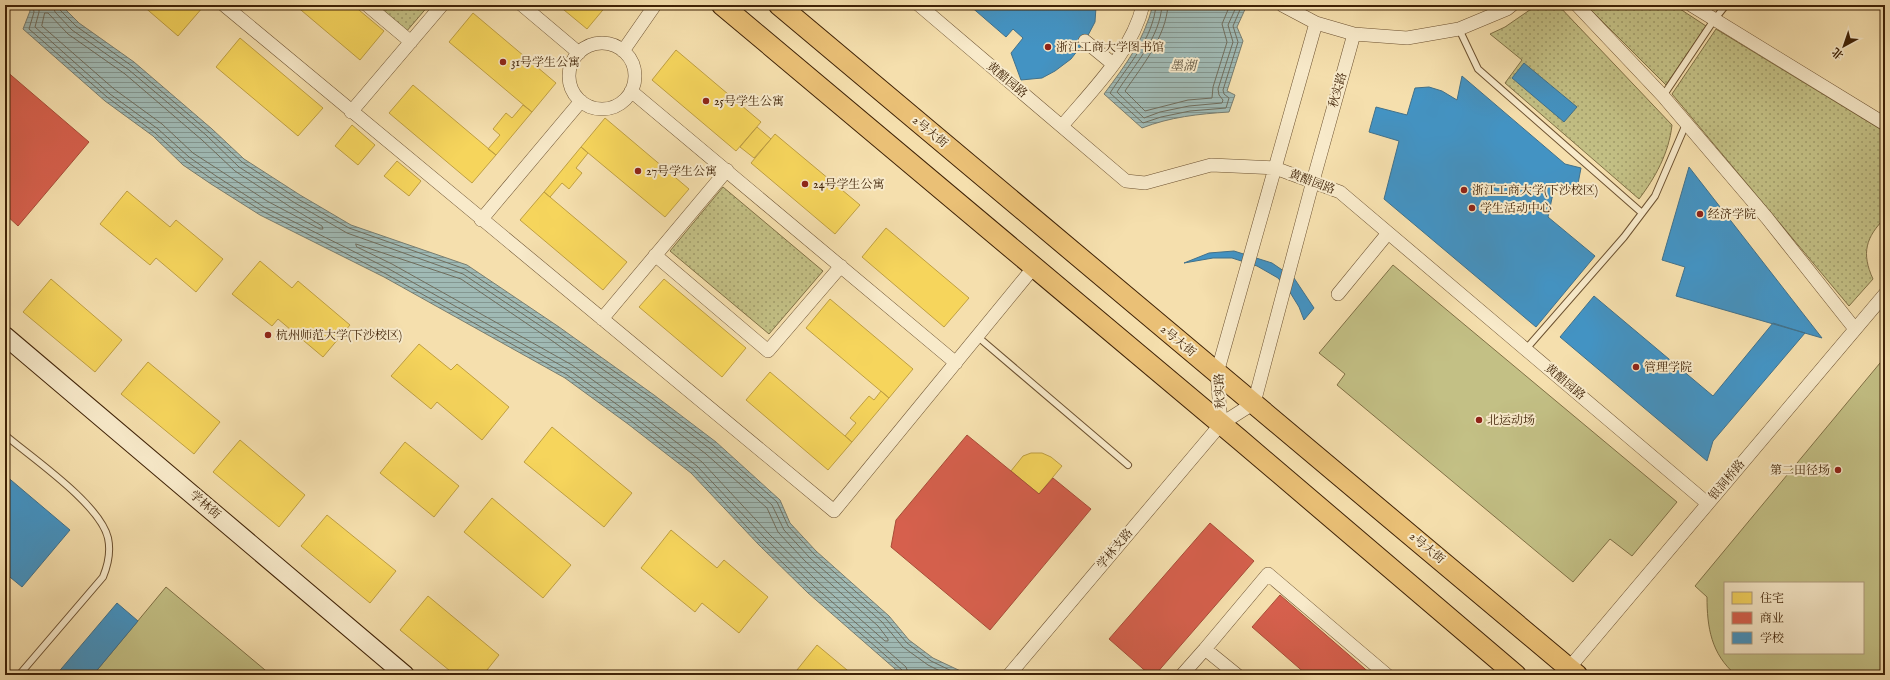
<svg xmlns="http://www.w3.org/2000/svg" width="1890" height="680" viewBox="0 0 1890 680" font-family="'IM FELL English','Noto Serif SC',serif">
<defs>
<pattern id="grass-dots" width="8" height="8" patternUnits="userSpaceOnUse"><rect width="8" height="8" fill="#c3c085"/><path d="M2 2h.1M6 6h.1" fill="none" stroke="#a09c6b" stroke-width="1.8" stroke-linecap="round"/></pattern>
<pattern id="water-rules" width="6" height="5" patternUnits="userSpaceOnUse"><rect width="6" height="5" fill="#a0bab5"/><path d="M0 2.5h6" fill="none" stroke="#849791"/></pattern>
</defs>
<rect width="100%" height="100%" fill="#f5dfad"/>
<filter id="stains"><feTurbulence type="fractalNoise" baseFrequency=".005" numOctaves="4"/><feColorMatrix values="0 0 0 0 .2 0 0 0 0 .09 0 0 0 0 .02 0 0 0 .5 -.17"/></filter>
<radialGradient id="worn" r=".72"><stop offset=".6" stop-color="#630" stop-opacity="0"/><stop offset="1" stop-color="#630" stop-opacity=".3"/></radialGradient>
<path fill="url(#grass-dots)" stroke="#817146" d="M 374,5 L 429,5 L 406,32 Z
M 1537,5 L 1558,5 L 1672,125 C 1669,153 1655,178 1639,199 L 1505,83 L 1522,60 L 1490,34 L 1505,27 Z
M 1586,5 L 1674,5 L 1706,26 L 1666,85 Z
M 1716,29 L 1885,132 L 1885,218 C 1866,237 1861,253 1873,279 L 1849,306 L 1672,94 Z
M 723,187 L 823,271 L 769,334 L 670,251 Z"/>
<path fill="#c3c085" stroke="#817146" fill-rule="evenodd" d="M 1393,265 L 1677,502 L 1632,556 L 1610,539 L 1573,582 L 1337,385 L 1345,374 L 1319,353 Z
M 1885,357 L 1885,675 L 1736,675 C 1711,654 1707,627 1707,597 L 1695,586 ZM 1725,583 L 1863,583 L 1863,653 L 1725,653 Z
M 166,587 L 271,675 L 93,675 Z"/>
<path fill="url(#water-rules)" stroke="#797d6f" d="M 29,5 L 61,5 L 79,23 L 134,62 L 212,129 L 244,159 L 300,195 L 351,225 L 467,265 L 559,327 L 654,395 L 716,442 L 780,500 L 790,523 L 816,551 L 889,616 L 909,640 L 933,658 L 969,675 L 902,675 L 808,593 L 759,545 L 691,473 L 628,424 L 565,378 L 384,277 L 260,215 L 211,184 L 183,165 L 153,136 L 105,101 L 23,29 L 30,11 Z
M 1153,5 L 1247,5 L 1237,27 L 1243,41 L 1227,91 L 1235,95 L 1229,112 C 1198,114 1170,117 1142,128 L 1104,94 C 1127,63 1143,42 1153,5 Z"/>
<path fill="#f6d55c" stroke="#bf9f42" d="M 142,5 L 200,5 L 203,7 L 178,36 Z
M 295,5 L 353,5 L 384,31 L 360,60 Z
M 558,5 L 607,5 L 587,29 Z
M 473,13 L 556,83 L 532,112 L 449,42 Z
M 240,38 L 323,108 L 298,136 L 216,67 Z
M 676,50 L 761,122 L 736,151 L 652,80 Z
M 413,85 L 496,155 L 472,183 L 389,113 Z
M 523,105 L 532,112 L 496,155 L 488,149 L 500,135 L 493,129 L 506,113 L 512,118 Z
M 605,118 L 689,189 L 665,217 L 581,147 Z
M 352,125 L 375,145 L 358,165 L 335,146 Z
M 757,127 L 771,139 L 754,158 L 740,147 Z
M 775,134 L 860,205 L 835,234 L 751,163 Z
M 581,147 L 588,153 L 576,168 L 582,173 L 569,189 L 562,183 L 550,197 L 544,192 Z
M 397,161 L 421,181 L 409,196 L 384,176 Z
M 127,191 L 170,227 L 176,220 L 223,259 L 196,292 L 156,258 L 150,265 L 100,224 Z
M 544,192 L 627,262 L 603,290 L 520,220 Z
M 886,228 L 969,298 L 944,327 L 862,257 Z
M 260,261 L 292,288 L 298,281 L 350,325 L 323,357 L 278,319 L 272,326 L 232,294 Z
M 51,279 L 122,340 L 95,372 L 23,312 Z
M 664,279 L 746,348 L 722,377 L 639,307 Z
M 830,299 L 913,369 L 889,398 L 806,328 Z
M 419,344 L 451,370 L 457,364 L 509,407 L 482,440 L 437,402 L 431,409 L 391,376 Z
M 148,362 L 220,422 L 194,454 L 121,394 Z
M 770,372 L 852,442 L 828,470 L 746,400 Z
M 881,391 L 889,398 L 852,442 L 845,436 L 856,423 L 850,418 L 869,396 L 874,400 Z
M 552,427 L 632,493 L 604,527 L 524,462 Z
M 240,440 L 305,495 L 279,527 L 213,472 Z
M 405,442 L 459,486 L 434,517 L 380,473 Z
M 1031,453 L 1042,453 L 1051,457 L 1062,466 L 1039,494 L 1011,471 L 1023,456 Z
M 492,498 L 571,565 L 543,598 L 464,532 Z
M 327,515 L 396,571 L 370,603 L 301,546 Z
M 671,530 L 717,568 L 724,560 L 768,597 L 739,633 L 702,603 L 695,612 L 641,568 Z
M 428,596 L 499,655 L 483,675 L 455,675 L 400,630 Z
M 817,645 L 853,675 L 793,675 Z"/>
<path fill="#d6604d" stroke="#a94d38" d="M 5,70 L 89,142 L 18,226 L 5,214 Z
M 967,435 L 1039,494 L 1053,478 L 1091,509 L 990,630 L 891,547 L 896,520 Z
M 1210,523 L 1254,561 L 1155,675 L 1150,675 L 1109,639 Z
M 1280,595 L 1372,675 L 1307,675 L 1252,627 Z"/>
<path fill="#4393c3" stroke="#42718a" d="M 969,5 L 1096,5 L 1096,7 L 1095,22 L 1085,41 L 1071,59 L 1055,71 L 1042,78 L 1021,80 L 1011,53 L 1023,38 L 1013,29 L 1006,37 Z
M 1524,63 L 1577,107 L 1564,122 L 1512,78 Z
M 1462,76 L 1565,164 L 1581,168 L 1577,189 L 1555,184 L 1548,217 L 1595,256 L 1536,327 L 1384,199 L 1399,141 L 1369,132 L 1376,107 L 1407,115 L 1415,88 L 1429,87 L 1442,91 L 1457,100 Z
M 1689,167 L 1822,338 L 1676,296 L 1685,267 L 1662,260 Z
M 1234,251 L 1272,263 L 1294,278 L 1314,308 L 1304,320 L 1299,307 L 1291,294 L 1278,278 L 1257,266 L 1232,258 L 1213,258 L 1184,263 L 1209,253 Z
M 1594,296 L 1713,396 L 1773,323 L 1805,333 L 1713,441 L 1707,461 L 1560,337 Z
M 5,475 L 70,530 L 22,587 L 5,573 Z
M 117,603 L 138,621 L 93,675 L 56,675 Z"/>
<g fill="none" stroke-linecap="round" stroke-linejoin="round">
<path stroke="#706e5e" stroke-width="1" d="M 33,5 L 34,12 L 29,29 L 107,97 L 155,133 L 186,161 L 213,180 L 262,211 L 386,274 L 567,375 L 630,420 L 694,470 L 761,542 L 811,590 L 902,670 L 904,675
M 39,5 L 39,12 L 35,27 L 110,94 L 158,129 L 189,157 L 216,176 L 264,207 L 389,269 L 569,370 L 633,416 L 697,466 L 765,538 L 814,586 L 906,667 L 909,675
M 53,5 L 55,12 L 72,30 L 129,70 L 206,135 L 239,167 L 295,203 L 347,233 L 463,274 L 554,335 L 649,402 L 710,449 L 772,505 L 784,530 L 810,558 L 882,622 L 903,647 L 928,665 L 948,675
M 58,5 L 59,9 L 76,26 L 132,66 L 209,132 L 242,162 L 298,199 L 349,228 L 465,269 L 557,331 L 652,398 L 713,445 L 777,502 L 788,526 L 814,554 L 886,619 L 907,643 L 931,661 L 960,675
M 1156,5 C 1153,39 1128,65 1110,93 L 1143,123 L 1161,117 L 1190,111 L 1226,108 L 1229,98 L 1224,94 L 1223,90 L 1238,42 L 1233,26 L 1242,5
M 1162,5 C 1160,38 1134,65 1117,92 L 1144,118 L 1160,112 L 1189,106 L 1222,103 L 1223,100 L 1219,95 L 1218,89 L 1233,42 L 1228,25 L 1237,5
M 1168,5 C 1166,37 1142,66 1125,91 L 1145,111 L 1188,100 L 1212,98 L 1213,87 L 1227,42 L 1222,24 L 1230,5
M 45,13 L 48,13 L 68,34 L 125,74 L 202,140 L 235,171 L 292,208 L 322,226 L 323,229 L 320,229 L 267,201 L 193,153 L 162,124 L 114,89 L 42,26 Z
M 356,244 L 461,279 L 551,340 L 645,407 L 706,454 L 767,508 L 778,532 L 805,561 L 878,626 L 888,639 L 888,641 L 885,641 L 818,582 L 769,534 L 702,462 L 637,412 L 572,365 L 392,264 L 357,247 Z"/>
<defs>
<path id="lane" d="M 1459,29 L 1478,69 L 1642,213
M 1663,96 L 1714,20 L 1726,5
M 978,337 L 1128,465
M 1526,349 L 1624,237 L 1655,196 L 1686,124
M 5,435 C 32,458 100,504 108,538 C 111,552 108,565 103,577 L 19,675"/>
<path id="street" d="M 224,5 L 834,511 L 1034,267
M 367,5 L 411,42
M 522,5 L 579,53
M 919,5 L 1126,181 L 1145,183 L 1211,165 L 1275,168 L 1340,192 L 1707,503
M 1282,5 L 1316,23 L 1354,34 L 1407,38 L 1459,29 L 1507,9 L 1512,5
M 1577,5 L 1663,96 L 1767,218 L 1855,329
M 1691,5 L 1885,124
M 1085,41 L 1113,64
M569 76a33 33 0 1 1 66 0a33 33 0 1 1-66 0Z
M 623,51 L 655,5
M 631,91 L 956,363
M 351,112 L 442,5
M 1062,126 C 1092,90 1132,52 1143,5
M 481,220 L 581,101
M 655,255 L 768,351 L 841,266
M 1338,294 L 1388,233
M 602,319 L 727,170
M 1221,424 L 1217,373 L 1316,23
M 1205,649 L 1268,574 L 1387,675
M 1569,668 L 1885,294
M 1009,675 L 1221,424 L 1254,403 L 1313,181 L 1354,34
M 1182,675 L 1205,649 L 1237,675"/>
<path id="secondary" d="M 5,336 L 405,675"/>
<path id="primary" d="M 722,5 L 1239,439 L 1516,675
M 779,5 L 1577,675"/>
</defs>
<use href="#lane" stroke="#6c5130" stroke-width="8"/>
<use href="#street" stroke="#6c5130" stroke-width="14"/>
<use href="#secondary" stroke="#3f2206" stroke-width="20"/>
<use href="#primary" stroke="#3f2206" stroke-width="22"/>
<use href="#lane" stroke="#f8eaca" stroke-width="6"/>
<use href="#street" stroke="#f8eaca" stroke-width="13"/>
<use href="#secondary" stroke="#f8eaca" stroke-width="18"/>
<use href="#primary" stroke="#eac076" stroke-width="20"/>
</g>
<g fill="#8f2418" stroke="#f8eaca" stroke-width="1.5">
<circle cx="1048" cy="47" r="4"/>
<circle cx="503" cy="62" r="4"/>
<circle cx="706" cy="101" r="4"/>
<circle cx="638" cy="171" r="4"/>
<circle cx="805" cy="184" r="4"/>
<circle cx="1464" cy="190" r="4"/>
<circle cx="1472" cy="208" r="4"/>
<circle cx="1700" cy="214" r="4"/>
<circle cx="268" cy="335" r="4"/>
<circle cx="1636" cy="367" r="4"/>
<circle cx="1479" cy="420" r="4"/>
<circle cx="1838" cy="470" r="4"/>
</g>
<g text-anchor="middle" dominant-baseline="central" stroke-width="4" stroke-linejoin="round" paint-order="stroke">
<g font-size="12" fill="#3f2206" stroke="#f8eaca" text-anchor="start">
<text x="1056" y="47">浙江工商大学图书馆</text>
<text x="511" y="62">31号学生公寓</text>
<text x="714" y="101">25号学生公寓</text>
<text x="646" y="171">27号学生公寓</text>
<text x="813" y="184">24号学生公寓</text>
<text x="1472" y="190">浙江工商大学(下沙校区)</text>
<text x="1480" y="208">学生活动中心</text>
<text x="1708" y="214">经济学院</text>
<text x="276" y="335">杭州师范大学(下沙校区)</text>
<text x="1644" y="367">管理学院</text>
<text x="1487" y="420">北运动场</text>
<text x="1830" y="470" text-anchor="end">第二田径场</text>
</g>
<g font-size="12" fill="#3f2206" stroke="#f8eaca">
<text transform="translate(1007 80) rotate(40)">黄醋园路</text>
<text transform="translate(1338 90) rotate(-74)">秋实路</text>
<text transform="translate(930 132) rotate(40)">2号大街</text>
<text transform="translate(1312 182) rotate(21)">黄醋园路</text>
<text transform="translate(1178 341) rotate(40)">2号大街</text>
<text transform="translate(1565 382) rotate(40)">黄醋园路</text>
<text transform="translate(1220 391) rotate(-92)">秋实路</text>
<text transform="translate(1727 480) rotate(-50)">银洞桥路</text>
<text transform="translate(205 505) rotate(40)">学林街</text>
<text transform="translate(1427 548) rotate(40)">2号大街</text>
<text transform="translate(1115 549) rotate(-50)">学林支路</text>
</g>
<g font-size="13" font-style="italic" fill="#5c503b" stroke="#f8eaca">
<text x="1183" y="66">墨湖</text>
</g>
</g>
<rect width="1890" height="680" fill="none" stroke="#f5dfad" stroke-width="20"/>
<rect x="6" y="6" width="1878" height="668" fill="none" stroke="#3f2206" stroke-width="2"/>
<rect x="10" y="10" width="1870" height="660" fill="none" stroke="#3f2206"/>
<rect x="1724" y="582" width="140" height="72" fill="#f8eaca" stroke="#ae9a7c"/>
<rect x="1732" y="592" width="20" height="12" fill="#f6d55c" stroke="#ae9a7c"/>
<text x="1760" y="602" font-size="12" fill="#3f2206">住宅</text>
<rect x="1732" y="612" width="20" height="12" fill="#d6604d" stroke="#ae9a7c"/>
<text x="1760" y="622" font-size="12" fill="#3f2206">商业</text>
<rect x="1732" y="632" width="20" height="12" fill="#4393c3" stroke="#ae9a7c"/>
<text x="1760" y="642" font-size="12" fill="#3f2206">学校</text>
<g transform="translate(1844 46) rotate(220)" stroke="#f8eaca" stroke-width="3" paint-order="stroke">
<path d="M0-3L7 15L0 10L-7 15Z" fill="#3f2206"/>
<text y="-6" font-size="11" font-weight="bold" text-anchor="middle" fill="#3f2206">北</text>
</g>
<rect width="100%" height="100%" filter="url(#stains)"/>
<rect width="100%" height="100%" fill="url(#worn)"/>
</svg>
